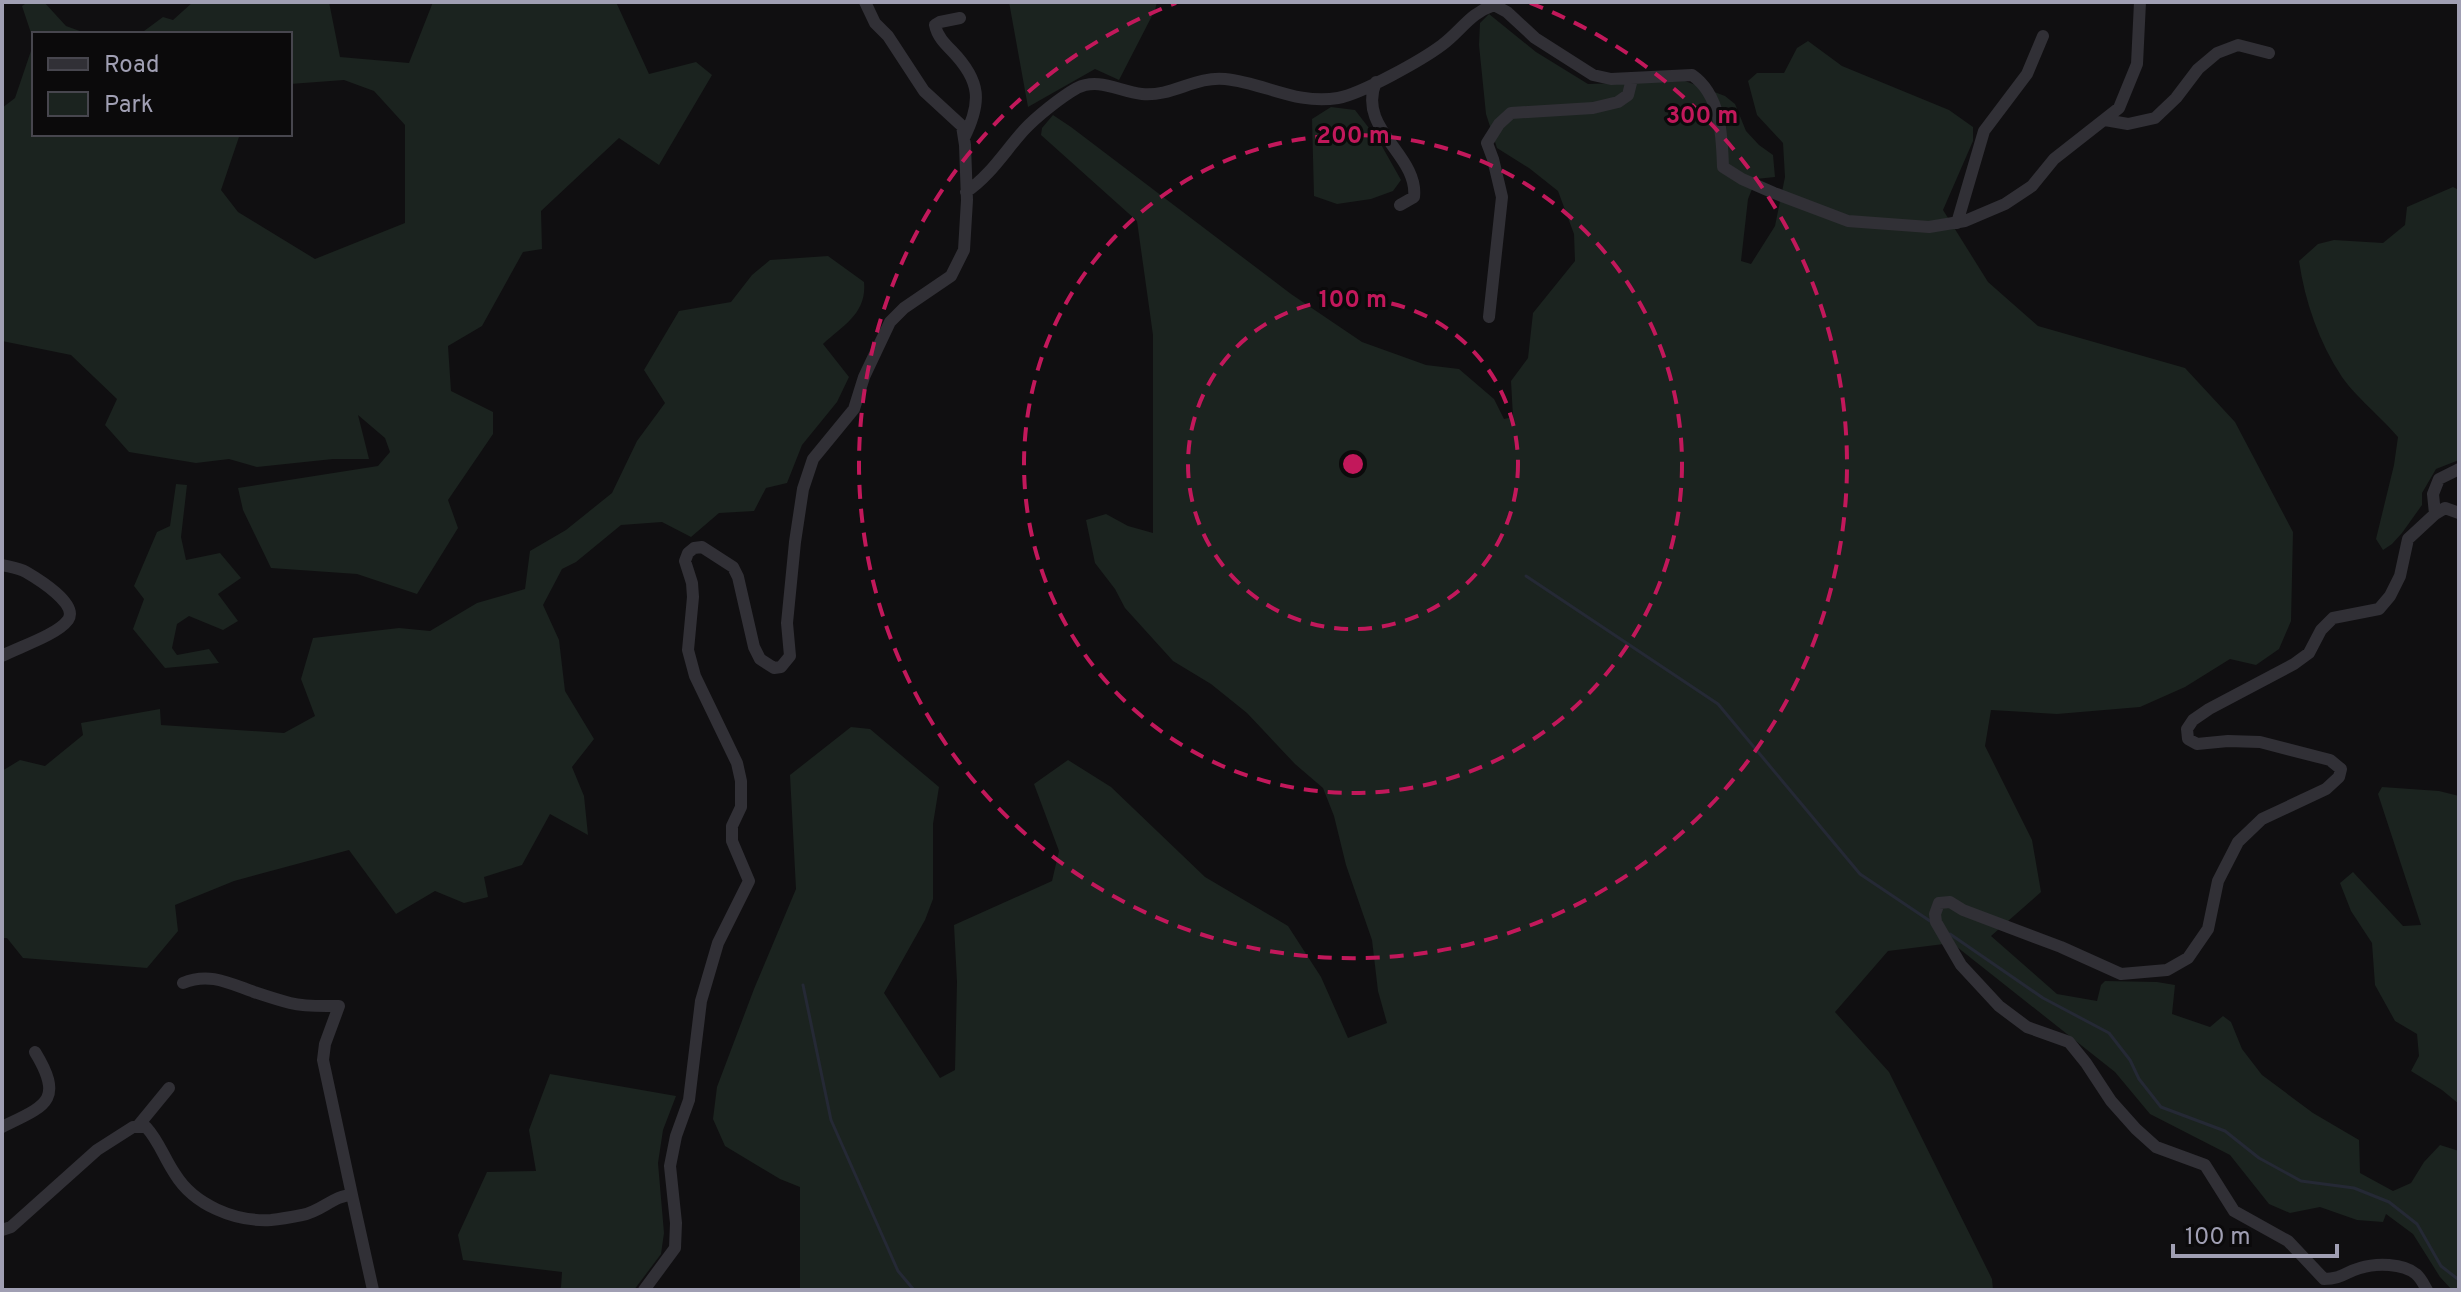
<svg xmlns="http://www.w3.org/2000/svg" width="2461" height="1292" viewBox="0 0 2461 1292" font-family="Overpass,sans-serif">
<rect width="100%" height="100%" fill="#100f11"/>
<path fill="#1b231f" d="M 28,2 L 44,2 L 66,26 L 88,34 L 34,34 L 34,134 L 240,134 L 221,190 L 238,212 L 315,259 L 405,223 L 405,125 L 374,91 L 344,80 L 290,84 L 290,34 L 140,34 L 163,17 L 173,20 L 193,2 L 329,2 L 340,57 L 409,63 L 433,2 L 616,2 L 649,74 L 696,62 L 712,75 L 659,165 L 619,138 L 541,211 L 542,249 L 523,252 L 482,326 L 448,346 L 451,391 L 493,412 L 493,434 L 448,500 L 458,528 L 417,594 L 357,574 L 271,568 L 243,510 L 238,488 L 378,466 L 390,452 L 385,438 L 358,415 L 369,459 L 333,459 L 257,467 L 229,459 L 196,463 L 129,452 L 105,425 L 117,399 L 71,355 L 2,341 L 2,108 L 15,98 L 34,42 L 22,6 Z
M 1009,2 L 1157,2 L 1155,10 L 1119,80 L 1095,69 L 1028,107 Z
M 1489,14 L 1536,52 L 1588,84 L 1685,81 L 1725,96 L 1735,104 L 1746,131 L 1759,145 L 1773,155 L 1775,177 L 1756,179 L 1748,199 L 1741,261 L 1751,264 L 1775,226 L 1785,177 L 1783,143 L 1757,115 L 1748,81 L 1757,73 L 1784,73 L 1797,48 L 1808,41 L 1842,66 L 1949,110 L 1973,127 L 1973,141 L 1943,210 L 1988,282 L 2038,326 L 2185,368 L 2235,422 L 2293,532 L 2291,621 L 2279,649 L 2256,665 L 2230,659 L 2185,687 L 2140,707 L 2057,714 L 1991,710 L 1985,746 L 2032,840 L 2041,892 L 1991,936 L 2057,994 L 2097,1001 L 2101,985 L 2105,981 L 2157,982 L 2175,985 L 2172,1014 L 2210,1027 L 2223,1016 L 2231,1022 L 2242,1049 L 2262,1075 L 2313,1113 L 2359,1140 L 2360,1173 L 2393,1191 L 2411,1183 L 2424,1162 L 2440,1145 L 2459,1151 L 2459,1290 L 2452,1290 L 2440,1277 L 2413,1234 L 2386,1214 L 2383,1222 L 2357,1220 L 2320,1207 L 2290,1213 L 2269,1204 L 2230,1155 L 2150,1114 L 2115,1072 L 1952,943 L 1888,951 L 1835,1012 L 1889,1072 L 1992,1279 L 1993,1290 L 800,1290 L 800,1187 L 780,1179 L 725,1146 L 713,1119 L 717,1087 L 754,989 L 796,889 L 790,775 L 851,727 L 870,729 L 939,787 L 933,824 L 933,899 L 925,920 L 884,993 L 940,1078 L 955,1070 L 957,982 L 954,925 L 1052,881 L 1059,851 L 1034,784 L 1068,760 L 1111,787 L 1205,877 L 1288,926 L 1321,977 L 1348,1038 L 1387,1023 L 1378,991 L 1372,940 L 1346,865 L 1334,816 L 1323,788 L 1295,764 L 1247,713 L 1211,684 L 1173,661 L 1125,608 L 1115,589 L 1095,563 L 1086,520 L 1106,514 L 1128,526 L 1153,533 L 1153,335 L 1137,221 L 1041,135 L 1042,128 L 1053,115 L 1071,127 L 1291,294 L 1362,342 L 1426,365 L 1459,369 L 1494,399 L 1504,419 L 1513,417 L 1511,381 L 1528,358 L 1533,313 L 1575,261 L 1574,234 L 1558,191 L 1529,168 L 1497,148 L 1486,114 L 1479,45 L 1480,23 Z
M 1331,107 L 1355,110 L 1379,141 L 1401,180 L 1393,191 L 1371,199 L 1337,204 L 1314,196 L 1312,119 Z
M 2453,187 L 2459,190 L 2459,460 L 2436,469 L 2422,493 L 2422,505 L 2402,533 L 2392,544 L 2383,550 L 2376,539 L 2394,465 L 2398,437 C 2382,418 2355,396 2342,377 C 2319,342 2305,302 2299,261 L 2318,244 L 2334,240 L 2383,243 L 2405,225 L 2407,207 Z
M 828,256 L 864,282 C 867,313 844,325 823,344 L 849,377 L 837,402 L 802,445 L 787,483 L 766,488 L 754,511 L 719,513 L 691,537 L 662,522 L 621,525 L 576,562 L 562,569 L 543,605 L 559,640 L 565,691 L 594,739 L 572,767 L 584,796 L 588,835 L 550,814 L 522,865 L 484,877 L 488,897 L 464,903 L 435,891 L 396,914 L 349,850 L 234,881 L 175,905 L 178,931 L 147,968 L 23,958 L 7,938 L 2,938 L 2,771 L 20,760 L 45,766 L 83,735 L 81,723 L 160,709 L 161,725 L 284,733 L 315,716 L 301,679 L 313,638 L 399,628 L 430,631 L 477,603 L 525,589 L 530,551 L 566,530 L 612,493 L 637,441 L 665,403 L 644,370 L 679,311 L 731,302 L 752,275 L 770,260 Z
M 176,484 L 187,485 L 181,537 L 186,560 L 220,553 L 241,578 L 218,594 L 238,621 L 223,630 L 189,616 L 177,624 L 172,648 L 177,655 L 209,649 L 219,663 L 165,668 L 133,629 L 144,599 L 134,586 L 157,532 L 170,526 Z
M 2382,787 L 2439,791 L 2459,796 L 2459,1104 L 2442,1090 L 2411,1071 L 2419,1056 L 2417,1034 L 2395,1021 L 2375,985 L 2372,943 L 2351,911 L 2340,883 L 2353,872 L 2403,926 L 2421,925 L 2378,794 Z
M 550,1074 L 676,1096 L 663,1130 L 658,1163 L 664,1233 L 661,1254 L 634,1290 L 559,1290 L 561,1287 L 562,1272 L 463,1260 L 458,1235 L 487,1172 L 536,1171 L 529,1130 Z"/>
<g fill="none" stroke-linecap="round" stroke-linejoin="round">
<path stroke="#252935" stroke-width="3" d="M 1526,576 L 1718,704 L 1860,874 L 1930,921
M 1950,934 L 2043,998 L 2109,1033 L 2130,1060 L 2139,1079 L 2161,1107 L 2225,1131 L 2259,1158 L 2301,1181 L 2354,1188 L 2389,1202 L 2417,1224 L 2441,1266 L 2459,1280
M 803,985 L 831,1120 L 898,1271 L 914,1290"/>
<path stroke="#313036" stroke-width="12" d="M 960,18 L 940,22 L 935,25 C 937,36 945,44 952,51 C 981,81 982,102 964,138
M 1376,82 C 1356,129 1419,155 1414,197 L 1400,205
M 2105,120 L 2128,124 L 2155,118 L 2176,98 L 2198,69 L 2217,53 L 2238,45 L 2269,53
M 966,192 C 990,176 1005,151 1024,130 C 1036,117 1061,97 1077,88 C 1099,77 1120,92 1142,94 C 1172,97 1195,76 1225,79 C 1265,83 1296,105 1338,98 C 1361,94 1422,60 1442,45 C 1461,31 1470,13 1494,5 L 1507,12 L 1535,38 L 1593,75 L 1611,79 L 1692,75 C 1721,95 1722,136 1723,167 L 1742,179 L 1774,193 L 1848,221 L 1929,227 L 1965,221 L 2005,204 L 2032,186 L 2054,159 L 2119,108 L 2137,64 L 2140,2
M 1957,223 L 1984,131 L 2027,74 L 2043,36
M 1489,317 L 1502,197 L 1493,159 L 1487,143 L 1499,124 L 1511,113 L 1593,108 L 1618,102 L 1628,95 L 1632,79
M 2435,514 L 2433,494 L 2439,479 L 2459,469
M 2,565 C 10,567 19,568 26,572 C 38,579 79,604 68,620 C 57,635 19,647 2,656
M 183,983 C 209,972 229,983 254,992 C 266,996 278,1000 290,1003 C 307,1007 322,1006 339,1006 L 325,1044 L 323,1060 L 352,1195
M 2,1127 C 45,1106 65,1101 35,1052
M 137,1127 L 169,1088
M 2,1230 L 11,1227 L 97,1150 L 133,1127 L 146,1127 C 159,1141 164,1158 175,1174 C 194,1205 235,1222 271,1220 C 281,1219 292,1217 302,1215 C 321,1212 334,1195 352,1195 L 373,1290
M 644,1290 L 675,1248 L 676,1223 L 670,1166 L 676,1136 L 689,1100 L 701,1001 L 718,943 L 749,881 L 732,841 L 732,826 L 741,807 L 741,781 L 737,763 L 695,676 L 688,650 L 693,597 L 692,583 L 685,561 L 688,553 L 694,548 L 702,547 L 733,567 L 738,577 L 754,647 L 760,659 L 774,668 L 781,667 L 790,656 L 787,623 L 795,542 L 803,489 L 813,459 L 854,409 L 864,377 L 890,322 L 904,308 L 951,276 L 964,250 L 967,200 L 965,145 L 962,126 L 924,91 L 888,36 L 875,23 L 865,2
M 2427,1290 C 2424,1285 2421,1278 2416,1274 C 2403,1263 2376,1263 2360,1268 C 2345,1272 2342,1279 2324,1279 L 2288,1241 L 2234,1211 L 2205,1165 L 2156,1147 L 2136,1129 L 2111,1101 L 2086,1063 L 2069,1042 L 2027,1027 L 1999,1006 L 1961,965 L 1936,922 L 1935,914 L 1939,903 L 1950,902 L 1963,910 L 2061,947 L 2121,974 L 2167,970 L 2188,958 L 2208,929 L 2218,881 L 2238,842 L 2262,819 L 2326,789 L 2339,777 L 2341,769 L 2330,760 L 2260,742 L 2228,741 L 2197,744 L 2188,739 L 2187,729 L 2193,720 L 2209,709 L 2294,664 L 2309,653 L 2321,630 L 2333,618 L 2379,609 L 2390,596 L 2400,576 L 2408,539 L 2435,514 L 2445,508 L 2459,513"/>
</g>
<g fill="none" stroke="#c2185b" stroke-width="4" stroke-dasharray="14 10">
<circle cx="1353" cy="464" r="165"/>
<circle cx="1353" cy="464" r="329"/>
<path d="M1530 3A494 494 0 1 1 1176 3"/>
</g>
<circle cx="1353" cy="464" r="12" fill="#c2185b" stroke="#0b0a0b" stroke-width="4"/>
<g font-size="24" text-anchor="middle" font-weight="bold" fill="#c2185b" stroke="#0b0a0b" stroke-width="6" stroke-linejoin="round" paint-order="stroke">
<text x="1702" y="123">300 m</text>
<text x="1353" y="143">200 m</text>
<text x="1353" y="307">100 m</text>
</g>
<rect width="2461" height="1292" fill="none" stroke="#a09fb3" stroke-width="8"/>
<rect x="32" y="32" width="260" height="104" fill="#0b0a0b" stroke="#47464e" stroke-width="2"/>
<rect x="48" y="58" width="40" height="12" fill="#313036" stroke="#47464e" stroke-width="2"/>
<text x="104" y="72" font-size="24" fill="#a09fb3">Road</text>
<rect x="48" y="92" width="40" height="24" fill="#1b231f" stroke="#47464e" stroke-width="2"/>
<text x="104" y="112" font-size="24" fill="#a09fb3">Park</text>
<path d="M2173 1244v12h164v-12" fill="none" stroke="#a09fb3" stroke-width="4"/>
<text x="2185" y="1244" font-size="24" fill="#a09fb3" stroke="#0b0a0b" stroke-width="6" paint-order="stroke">100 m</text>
</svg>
